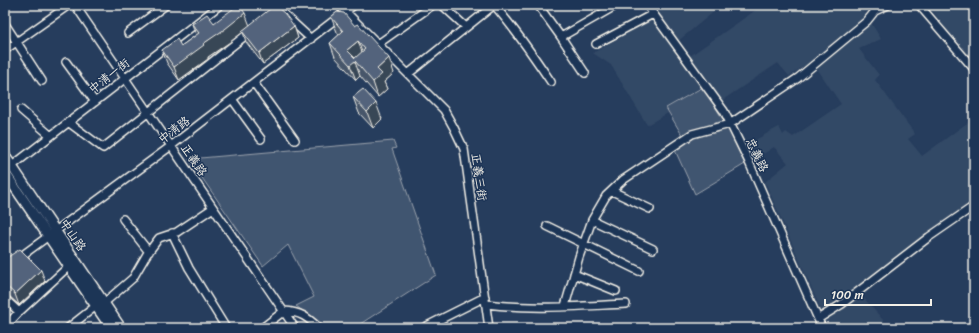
<svg xmlns="http://www.w3.org/2000/svg" width="979" height="333" viewBox="0 0 979 333" font-family="Sriracha,'LXGW WenKai TC',sans-serif">
<rect width="100%" height="100%" fill="#263d5d"/>
<filter id="ink" filterUnits="userSpaceOnUse"><feTurbulence type="fractalNoise" baseFrequency=".025" numOctaves="2"/><feDisplacementMap in="SourceGraphic" scale="8" xChannelSelector="R" yChannelSelector="G"/><feConvolveMatrix kernelMatrix="1 2 1 2 8 2 1 2 1" color-interpolation-filters="sRGB"/></filter>
<g filter="url(#ink)">
<path fill="#334966" d="M 654,5 L 722,5 L 672,46 L 701,87 L 666,108 L 668,113 L 647,125 L 611,65 L 593,53 L 661,14 Z
M 763,5 L 773,5 L 777,10 L 784,5 L 877,5 L 865,13 L 881,39 L 859,49 L 879,75 L 875,80 L 915,134 L 908,139 L 922,156 L 974,118 L 974,145 L 971,148 L 969,155 L 974,161 L 974,202 L 855,288 L 890,328 L 829,328 L 765,182 L 788,163 L 774,147 L 754,160 L 748,144 L 779,127 L 783,135 L 786,132 L 793,137 L 841,104 L 812,61 L 789,76 L 778,63 L 721,101 L 690,56 Z
M 943,5 L 974,5 L 974,64 L 956,43 L 933,11 Z"/>
<path fill="#40546f" stroke="#9aa2ac" d="M 703,87 L 727,126 L 745,164 L 695,194 L 674,148 L 685,140 L 666,108 Z
M 393,141 L 396,148 L 392,149 L 436,275 L 354,328 L 326,328 L 296,306 L 314,297 L 288,245 L 263,266 L 189,159 Z"/>
<g fill="none" stroke-linecap="round" stroke-linejoin="round">
<defs>
<path id="minor" d="M 75,5 L 295,328
M 274,5 L 311,39
M 339,5 L 444,110 L 454,128 L 464,149 L 489,328
M 442,5 L 466,27
M 494,5 C 515,29 533,55 551,82
M 538,5 L 561,37 L 585,73
M 647,5 L 724,111 L 748,160 L 822,328
M 919,5 L 974,69
M 5,24 L 42,81
M 128,33 L 166,5
M 561,37 L 617,5
M 378,44 L 433,5
M 596,44 L 653,14
M 5,50 L 69,5
M 66,62 L 95,102
M 408,74 L 494,5
M 254,83 L 295,140
M 232,99 L 261,139
M 21,110 L 51,136
M 68,122 L 103,148 L 250,32
M 12,166 L 220,5
M 612,191 L 650,209
M 123,219 L 149,252
M 592,220 L 653,249
M 547,226 L 639,271
M 172,233 L 189,268 L 226,328
M 5,268 L 171,146 L 354,5
M 574,274 L 616,291
M 5,299 L 19,312
M 104,303 L 133,278 L 147,254 L 159,238 L 177,232 L 213,208
M 486,304 C 533,310 579,306 626,304
M 565,306 L 579,257 L 592,220 L 606,196 L 623,180 L 692,134 L 730,124 L 798,78 L 838,45 L 867,21 L 875,11 L 888,5
M 818,319 L 842,304 L 929,237 L 974,206
M 5,327 L 19,312 L 69,266
M 68,328 L 96,306
M 262,328 L 284,311 C 301,312 307,317 319,328
M 423,328 L 485,297"/>
<path id="major" d="M 5,156 L 121,328
M 5,173 L 111,328"/>
</defs>
<use href="#minor" stroke="#f4f1e8" stroke-width="10"/>
<use href="#major" stroke="#f4f1e8" stroke-width="12"/>
<use href="#minor" stroke="#1d3557" stroke-width="7"/>
<use href="#major" stroke="#1d3557" stroke-width="9"/>
</g>
<path fill="#47566a" stroke="#f4f1e8" d="M 331,17 L 394,73 L 384,82 L 387,89 L 378,97 L 360,76 L 356,80 L 335,57 L 330,43 L 339,35 L 337,32 Z
M 192,24 L 250,25 L 294,26 L 298,38 L 263,64 L 246,42 L 243,32 L 230,42 L 208,57 L 208,59 L 179,80 L 167,63 L 162,50 L 181,46 L 196,35 Z
M 353,97 L 382,119 L 373,128 L 359,113 Z
M 5,259 L 45,281 L 19,305 L 8,295 L 5,295 Z"/>
<path fill="#394656" stroke="#f4f1e8" d="M 245,13 L 250,26 L 242,31 L 243,32 L 230,42 L 208,57 L 208,59 L 179,80 L 174,67 L 203,44 Z
M 294,26 L 298,38 L 263,64 L 259,53 Z
M 358,41 L 363,55 L 355,62 L 360,76 L 356,80 L 350,65 L 347,50 Z
M 389,58 L 394,73 L 384,82 L 387,89 L 378,97 L 373,82 L 377,69 Z
M 376,103 L 382,119 L 373,128 L 367,112 Z
M 41,270 L 45,281 L 19,305 L 15,294 Z"/>
<path fill="#52647b" stroke="#f4f1e8" fill-rule="evenodd" d="M 238,5 L 239,5 L 245,13 L 225,29 L 203,44 L 204,45 L 174,67 L 162,50 L 177,39 L 181,46 L 199,33 L 192,24 L 207,14 L 214,23 Z
M 275,5 L 285,14 L 294,26 L 259,53 L 242,31 Z
M 337,12 L 344,13 L 355,26 L 358,24 L 389,58 L 377,69 L 382,74 L 373,82 L 355,61 L 350,65 L 330,43 L 343,31 L 331,17 ZM 358,41 L 365,49 L 355,58 L 347,50 Z
M 363,89 L 376,103 L 367,112 L 353,97 Z
M 20,249 L 41,270 L 15,294 L 5,285 L 5,259 Z"/>
</g>
<g text-anchor="middle" dominant-baseline="central" stroke-width="3" stroke-linejoin="round" paint-order="stroke">
<g font-size="12" fill="#f4f1e8" stroke="#1d3557">
<text transform="translate(109 76) rotate(-38)">中清一街</text>
<text transform="translate(174 130) rotate(-37)">中清路</text>
<text transform="translate(757 155) rotate(64)">忠義路</text>
<text transform="translate(194 160) rotate(56)">正義路</text>
<text transform="translate(479 177) rotate(82)">正義三街</text>
<text transform="translate(73 235) rotate(56)">中山路</text>
</g>
</g>
<rect width="979" height="333" fill="none" stroke="#1d3557" stroke-width="20"/>
<rect x="10" y="10" width="959" height="313" fill="none" stroke="#f4f1e8" stroke-width="1.5" filter="url(#ink)"/>
<path d="M825 299v6h106v-6" fill="none" stroke="#f4f1e8" stroke-width="2"/>
<text x="831" y="299" font-size="12" fill="#f4f1e8" stroke="#1d3557" stroke-width="3" paint-order="stroke">100 m</text>
</svg>
